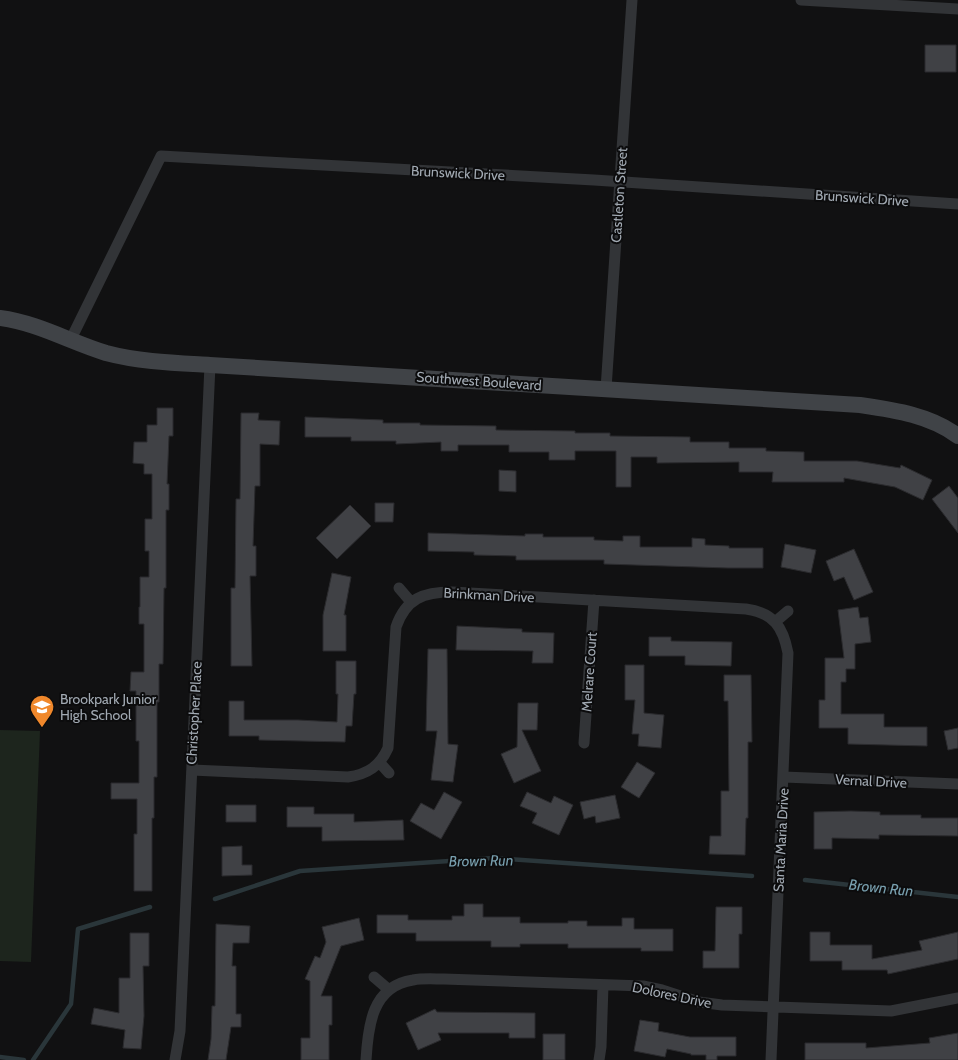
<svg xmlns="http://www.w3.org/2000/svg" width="958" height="1060" viewBox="0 0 958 1060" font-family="Cabin,sans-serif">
<rect width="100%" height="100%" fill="#111112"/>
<path fill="#1d251d" d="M 0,730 L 40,731 L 31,962 L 0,961 Z"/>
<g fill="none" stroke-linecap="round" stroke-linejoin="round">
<path stroke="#2a363a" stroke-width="4.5" d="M 805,880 L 958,897
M 215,899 L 300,871 L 494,858 L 752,876
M 0,1057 L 24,1060
M 33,1060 L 71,1004 L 78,929 L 150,907"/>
</g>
<path fill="#404145" stroke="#2b2b2e" d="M 925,45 L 956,45 L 956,72 L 925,72 Z
M 157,408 L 173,408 L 173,436 L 169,436 L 167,484 L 169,484 L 169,510 L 166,510 L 166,588 L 164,588 L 163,664 L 159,664 L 159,702 L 157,702 L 157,777 L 154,777 L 154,818 L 152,818 L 152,891 L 134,891 L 134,834 L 137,834 L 137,799 L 111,799 L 111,783 L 139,783 L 139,741 L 136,741 L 136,691 L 130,691 L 131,672 L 144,672 L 144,624 L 139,624 L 139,607 L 140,607 L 140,577 L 149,577 L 149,551 L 145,551 L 145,519 L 152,519 L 152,474 L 144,474 L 144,464 L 133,463 L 134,442 L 147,442 L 147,425 L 157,425 Z
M 241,413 L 259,413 L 258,420 L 280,421 L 279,445 L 260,444 L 260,486 L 255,486 L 253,546 L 256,546 L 256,576 L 250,576 L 252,666 L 231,666 L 231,588 L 235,588 L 236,499 L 240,499 Z
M 305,417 L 383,420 L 383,423 L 420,423 L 420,425 L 496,426 L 496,430 L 575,431 L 575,433 L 610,433 L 610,436 L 690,437 L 690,442 L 729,442 L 729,448 L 766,448 L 766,451 L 804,452 L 804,461 L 857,461 L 900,468 L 901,465 L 932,480 L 923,500 L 895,487 L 844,478 L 844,482 L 772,482 L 773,472 L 739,472 L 739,462 L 657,463 L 657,457 L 631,457 L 631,487 L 616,487 L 616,451 L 575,451 L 575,460 L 549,460 L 549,452 L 509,452 L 509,445 L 458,445 L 458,451 L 441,451 L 441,442 L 396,444 L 396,441 L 351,441 L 351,437 L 305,437 Z
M 499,470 L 516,471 L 516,492 L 499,491 Z
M 949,486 L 958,498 L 958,533 L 932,499 Z
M 375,503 L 394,503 L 393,522 L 375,522 Z
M 350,505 L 371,526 L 337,559 L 316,538 Z
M 428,533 L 525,536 L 525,534 L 543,534 L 543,537 L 594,537 L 594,540 L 623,541 L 623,536 L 640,536 L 640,547 L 692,547 L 692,538 L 705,539 L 705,545 L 729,546 L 729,548 L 763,548 L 763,568 L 728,568 L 604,564 L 604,560 L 516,560 L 516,556 L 474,555 L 474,552 L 428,551 Z
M 785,544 L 816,550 L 811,573 L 781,567 Z
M 854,549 L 873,592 L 854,600 L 844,577 L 834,581 L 826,561 Z
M 332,573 L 351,577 L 344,615 L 346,615 L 346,651 L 323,651 L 323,615 Z
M 858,607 L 860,618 L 868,617 L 871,642 L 855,644 L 855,669 L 846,669 L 846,682 L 841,682 L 841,714 L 884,714 L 884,727 L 927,727 L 927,746 L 848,744 L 848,728 L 819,728 L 819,700 L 825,700 L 825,658 L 844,658 L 838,610 Z
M 457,626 L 522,629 L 522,632 L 554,633 L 553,663 L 532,663 L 533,651 L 456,650 Z
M 649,637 L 671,637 L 671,641 L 732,642 L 731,666 L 685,665 L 685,656 L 649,656 Z
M 428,649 L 447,649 L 448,744 L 458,745 L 453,782 L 431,780 L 437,731 L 426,731 Z
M 336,661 L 356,661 L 356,694 L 354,694 L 352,726 L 346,726 L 345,742 L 259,740 L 259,736 L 229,736 L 229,701 L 244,701 L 244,720 L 298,720 L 337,722 L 338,694 L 336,694 Z
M 625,665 L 644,665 L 644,713 L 664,715 L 661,748 L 638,746 L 639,734 L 632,734 L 635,700 L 625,700 Z
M 724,675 L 751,675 L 752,742 L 748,742 L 748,818 L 746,818 L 745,855 L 709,854 L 710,836 L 721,836 L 721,791 L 729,791 L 728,701 L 724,701 Z
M 518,703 L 538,703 L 537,730 L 522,730 L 541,771 L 514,783 L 501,754 L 517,747 Z
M 958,728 L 958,748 L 948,750 L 944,731 Z
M 637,762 L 655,773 L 639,798 L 621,787 Z
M 444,792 L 462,802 L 441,839 L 410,821 L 421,803 L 434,810 Z
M 527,792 L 551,803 L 554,796 L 573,805 L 559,835 L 532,823 L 537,813 L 520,806 Z
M 615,795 L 620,818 L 596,823 L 595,816 L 584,819 L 580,802 Z
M 226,805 L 256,805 L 256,822 L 226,822 Z
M 287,807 L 314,807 L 314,814 L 354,814 L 354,822 L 403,820 L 404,840 L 322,841 L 322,827 L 287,827 Z
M 851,811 L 880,812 L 880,815 L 921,815 L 921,818 L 958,818 L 958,836 L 879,835 L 879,839 L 832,838 L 832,849 L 814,849 L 814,812 Z
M 242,846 L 242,865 L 252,865 L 252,875 L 222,876 L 222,847 Z
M 464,904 L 483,904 L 483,917 L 520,917 L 520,923 L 568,923 L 568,921 L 587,921 L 587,926 L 622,926 L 622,918 L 634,918 L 634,929 L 673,929 L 673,951 L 641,951 L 641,948 L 568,948 L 568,944 L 520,944 L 520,947 L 491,947 L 491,941 L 416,941 L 416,933 L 377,933 L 377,915 L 408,915 L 408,920 L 452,920 L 452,916 L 464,916 Z
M 716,907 L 742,907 L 742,934 L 739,934 L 739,968 L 703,968 L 703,951 L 715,951 Z
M 359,918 L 364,940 L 341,946 L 321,996 L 332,996 L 332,1025 L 329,1025 L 329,1060 L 301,1060 L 301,1038 L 310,1038 L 310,981 L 305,979 L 315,956 L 320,958 L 326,942 L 322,927 Z
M 216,924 L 250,926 L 249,943 L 233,943 L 232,966 L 236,966 L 236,1014 L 241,1014 L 241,1027 L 231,1027 L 226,1060 L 208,1060 L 211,1039 L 212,1006 L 215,1006 Z
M 810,932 L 830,932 L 830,945 L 872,945 L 872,959 L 922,950 L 919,941 L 958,932 L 958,959 L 888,974 L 887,970 L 842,970 L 842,961 L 810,961 Z
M 130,933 L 149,933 L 149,966 L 143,966 L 144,1016 L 141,1049 L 123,1048 L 125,1030 L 91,1024 L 94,1008 L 119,1013 L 119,978 L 130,978 Z
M 435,1009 L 437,1012 L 535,1013 L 535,1038 L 509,1038 L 509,1033 L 438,1033 L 441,1040 L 418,1050 L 406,1023 Z
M 640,1020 L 659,1023 L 658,1031 L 690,1037 L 736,1037 L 736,1056 L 717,1056 L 717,1060 L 706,1060 L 706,1055 L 691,1055 L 691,1054 L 667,1049 L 665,1057 L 634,1051 Z
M 958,1033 L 958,1060 L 805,1060 L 805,1043 L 866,1043 L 866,1048 L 930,1043 L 929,1038 Z
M 543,1034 L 565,1034 L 565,1060 L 543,1060 Z"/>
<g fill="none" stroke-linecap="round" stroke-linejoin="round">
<path stroke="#323437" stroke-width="11" d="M 801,0 L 958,9
M 71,339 L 161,156 L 594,180 L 958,204
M 606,389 L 632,0
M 399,588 L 411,602
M 775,622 L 788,611
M 584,743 L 594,600
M 380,763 L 389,773
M 192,770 L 348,777 C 368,774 380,766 388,748 L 396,627 C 406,598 424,592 452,592 L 746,609 C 774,613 783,627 788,653 L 771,1060
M 784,777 L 958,784
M 374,977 L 388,989
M 175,1060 L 180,1031 L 210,365
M 366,1060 C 368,1026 372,986 413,980 C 423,978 434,979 444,979 L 643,986 L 662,990 L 699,1002 L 722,1005 L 891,1011 L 958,998
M 599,1060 L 601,1047 L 603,985"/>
<path stroke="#404347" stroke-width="16" d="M 0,318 C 38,323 70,342 106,353 C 140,362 175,363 210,365 L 860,405 C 894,410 930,415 958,436"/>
</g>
<defs>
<symbol id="school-pin" viewBox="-11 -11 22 30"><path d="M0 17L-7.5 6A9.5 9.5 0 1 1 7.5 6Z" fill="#f0882b" stroke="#0c0c0d"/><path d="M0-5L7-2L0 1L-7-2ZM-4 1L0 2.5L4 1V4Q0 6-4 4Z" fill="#fff"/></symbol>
</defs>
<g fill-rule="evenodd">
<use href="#school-pin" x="28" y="693" width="28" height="38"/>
</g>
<g text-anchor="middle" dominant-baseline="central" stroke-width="4" stroke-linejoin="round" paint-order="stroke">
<g font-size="14" fill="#a2aab3" stroke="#0c0c0d">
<text transform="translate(458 173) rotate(3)">Brunswick Drive</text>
<text transform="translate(619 195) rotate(-86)">Castleton Street</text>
<text transform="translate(862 198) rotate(4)">Brunswick Drive</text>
<text transform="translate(479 381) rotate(4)">Southwest Boulevard</text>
<text transform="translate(489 595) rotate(3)">Brinkman Drive</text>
<text transform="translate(589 672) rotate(-86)">Melrare Court</text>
<text transform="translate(194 713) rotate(-87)">Christopher Place</text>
<text transform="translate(871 781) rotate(3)">Vernal Drive</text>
<text transform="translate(781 840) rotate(-87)">Santa Maria Drive</text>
<text transform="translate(672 995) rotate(12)">Dolores Drive</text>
</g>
<g font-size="14" fill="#a2aab3" stroke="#0c0c0d" text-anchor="start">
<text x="60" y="699">Brookpark Junior<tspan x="60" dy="16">High School</tspan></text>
</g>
<g font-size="15" font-style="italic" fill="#789fae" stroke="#0c0c0d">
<text transform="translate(481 861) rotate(-1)">Brown Run</text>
<text transform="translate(881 888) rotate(6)">Brown Run</text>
</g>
</g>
</svg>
